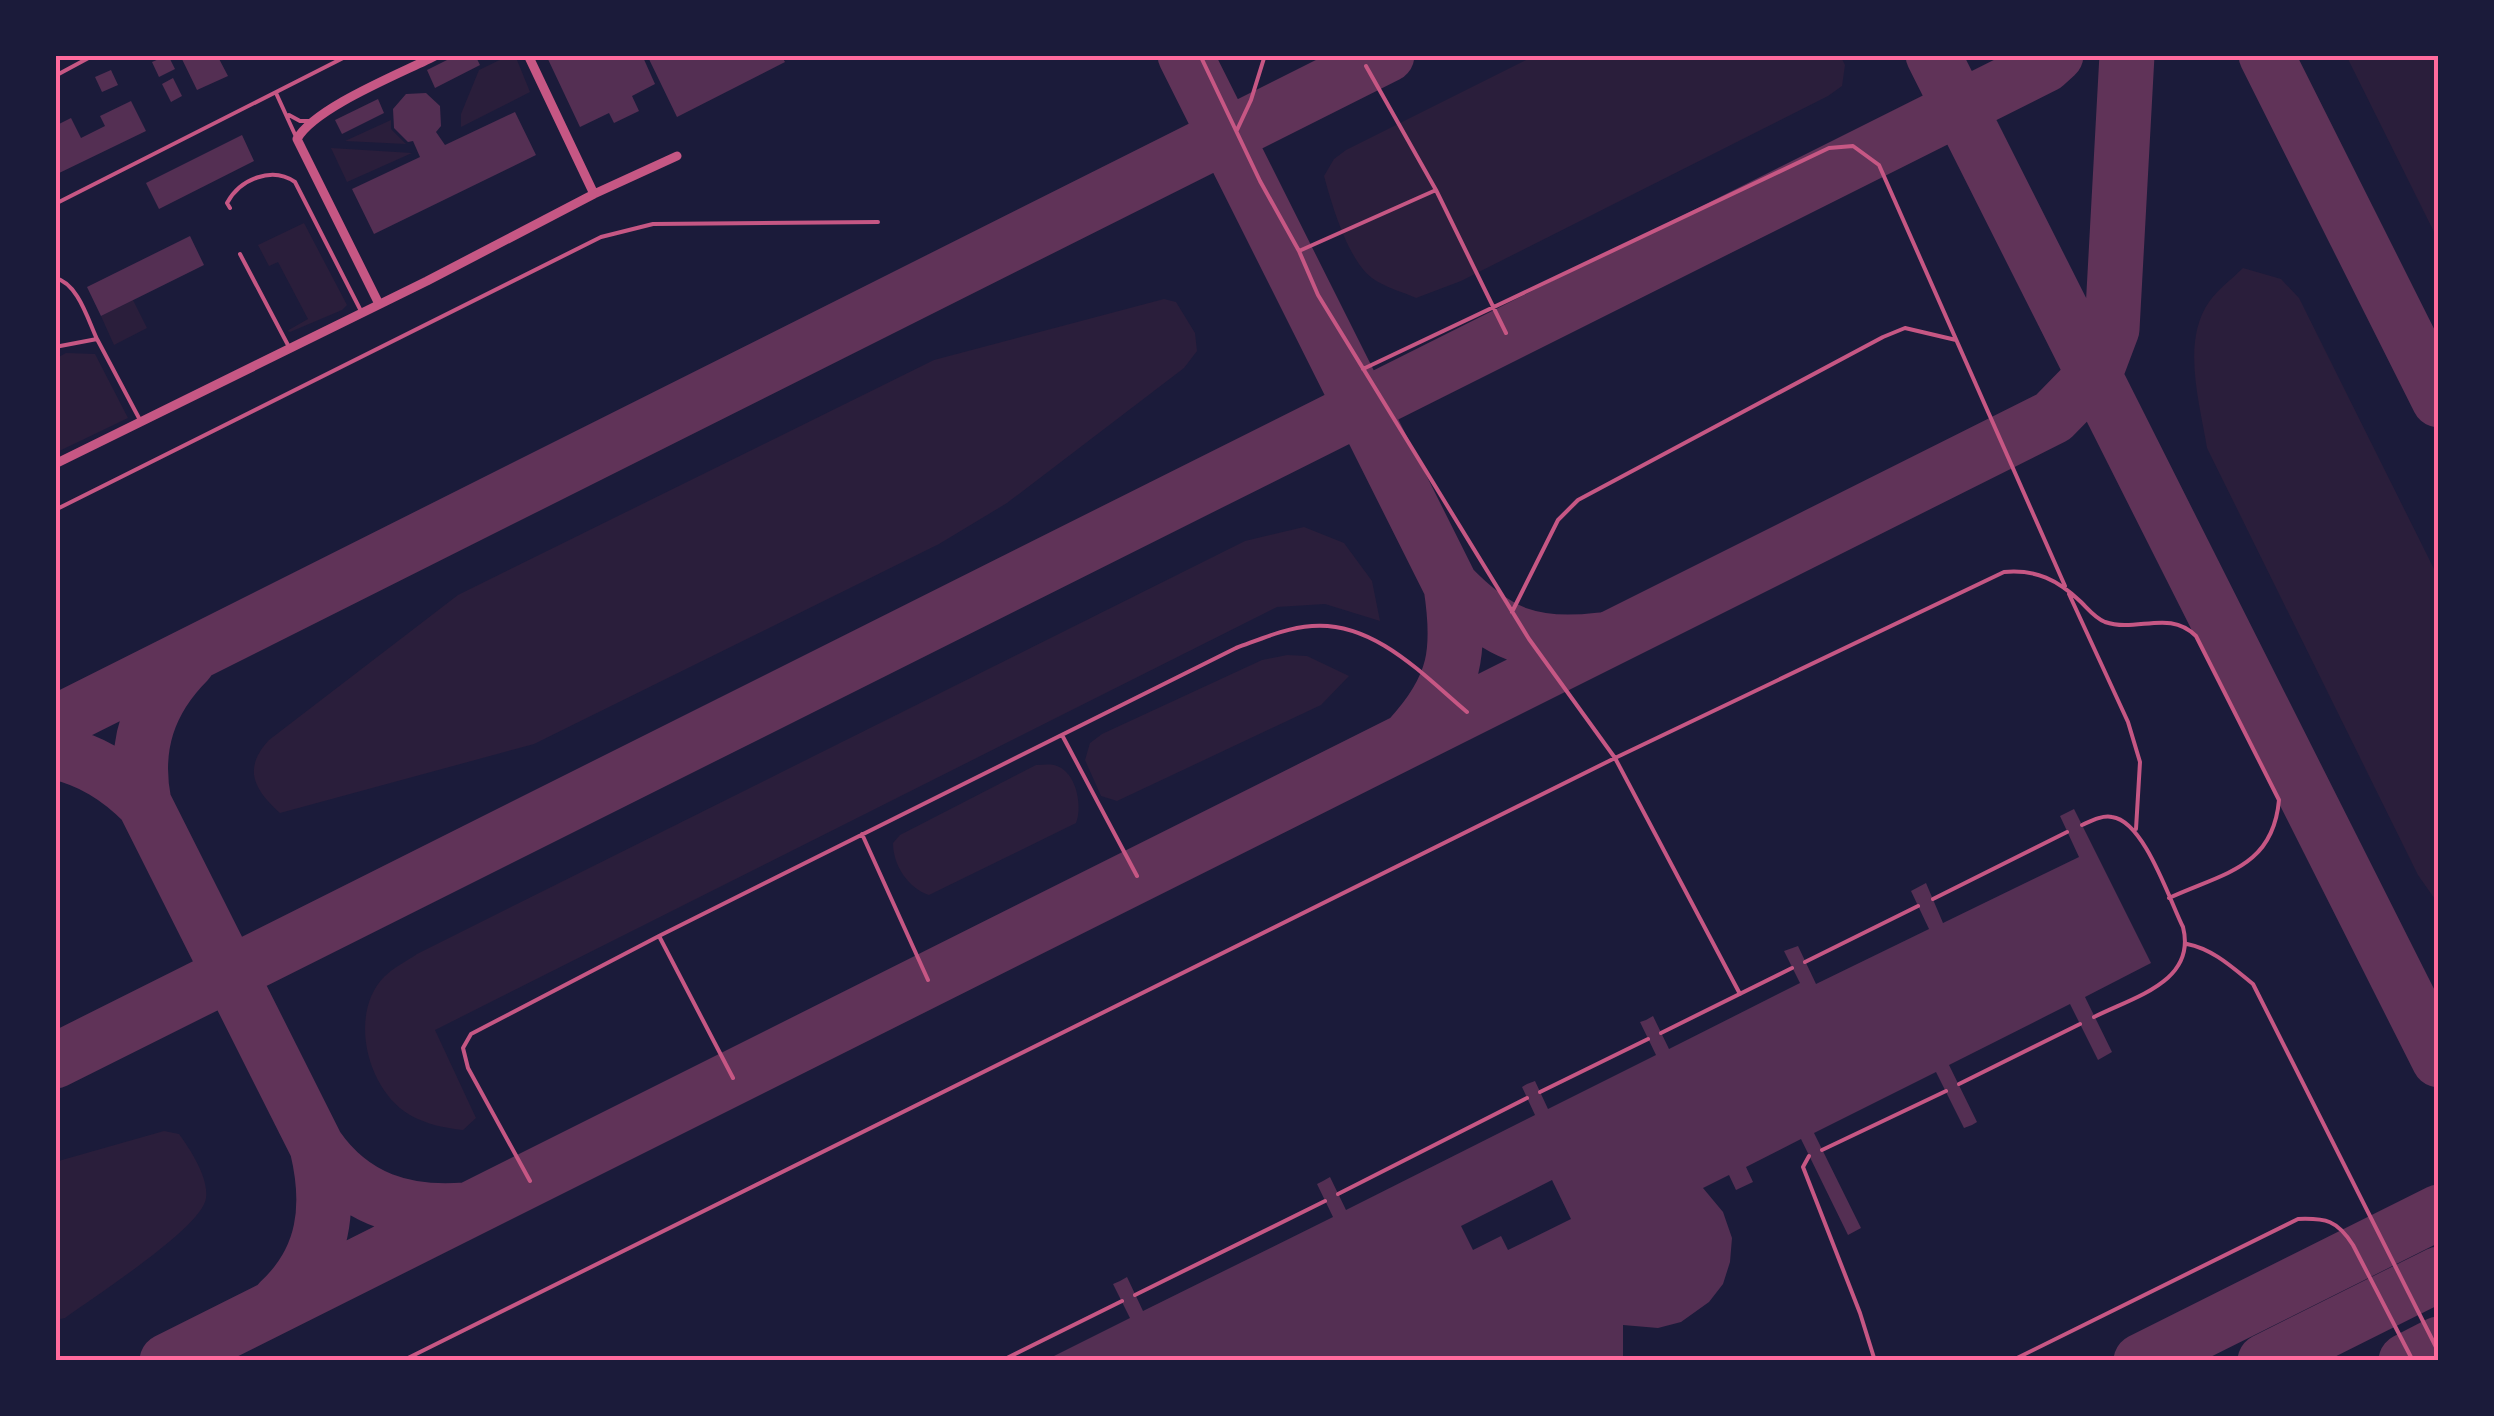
<svg xmlns="http://www.w3.org/2000/svg" width="2494" height="1416" viewBox="0 0 2494 1416" font-family="Karla,sans-serif">
<rect width="100%" height="100%" fill="#1b1b3a"/>
<path fill="#2a1e3b" d="M 510,55 L 515,55 L 530,92 L 461,127 L 461,114 L 479,70 Z
M 1536,55 L 1840,55 L 1845,65 L 1842,86 L 1828,96 L 1461,281 L 1416,298 C 1403,292 1384,287 1372,278 C 1348,260 1332,205 1324,176 L 1334,159 L 1346,150 Z
M 2346,55 L 2439,55 L 2439,242 Z
M 391,120 L 391,129 L 406,144 L 345,141 Z
M 331,148 L 412,153 L 347,182 Z
M 304,223 L 347,305 L 342,310 L 290,332 L 287,331 L 308,319 L 278,262 L 269,266 L 258,245 Z
M 2243,268 L 2281,279 L 2299,298 L 2439,579 L 2439,905 L 2418,875 L 2207,448 C 2200,404 2181,342 2209,302 C 2218,289 2232,279 2243,268 Z
M 1164,299 L 1176,302 L 1195,333 L 1197,351 L 1184,368 L 1007,503 L 939,544 L 534,744 L 280,813 C 253,789 243,768 269,740 L 458,595 L 934,360 Z
M 133,300 L 147,328 L 114,345 L 101,316 Z
M 66,353 L 95,354 L 128,418 L 55,453 L 55,359 Z
M 1304,527 L 1344,543 L 1372,581 L 1380,621 L 1325,604 L 1277,607 L 435,1030 L 476,1118 L 463,1130 C 444,1128 426,1124 410,1115 C 367,1090 348,1014 384,977 C 393,968 407,961 417,954 L 1245,541 Z
M 1287,655 L 1307,656 L 1349,676 L 1321,705 L 1117,801 L 1101,796 L 1085,760 L 1090,743 L 1102,734 L 1262,660 Z
M 1036,765 C 1042,765 1048,764 1054,765 C 1076,770 1083,805 1076,823 L 929,895 C 908,888 893,865 893,843 L 900,835 Z
M 164,1131 L 179,1134 C 190,1149 209,1178 206,1198 C 203,1227 92,1298 65,1318 L 55,1320 L 55,1162 Z"/>
<g fill="none" stroke-linecap="round" stroke-linejoin="round">
<path stroke="#603358" stroke-width="55" d="M 1185,55 L 1451,586 C 1461,651 1456,687 1410,737
M 1933,55 L 2439,1060
M 2266,55 L 2439,400
M 1451,586 C 1498,635 1533,648 1600,640
M 55,723 L 1387,55
M 55,752 C 91,760 118,777 144,803 L 317,1147 C 331,1205 326,1259 279,1302
M 144,803 C 133,747 148,701 188,661
M 55,1061 L 2045,65 L 2056,55
M 317,1147 C 353,1199 405,1215 466,1210
M 167,1361 L 2053,417 L 2095,374 L 2112,329 L 2127,55
M 2141,1361 L 2439,1212
M 2265,1361 L 2439,1274
M 2406,1361 L 2439,1344"/>
</g>
<path fill="#542f53" fill-rule="evenodd" d="M 168,55 L 175,69 L 159,77 L 152,62 Z
M 180,55 L 217,55 L 228,76 L 197,90 Z
M 457,55 L 475,55 L 480,65 L 435,88 L 427,70 Z
M 546,55 L 642,55 L 655,84 L 632,96 L 639,111 L 614,123 L 609,113 L 580,127 Z
M 647,55 L 781,55 L 785,62 L 677,117 Z
M 111,70 L 118,85 L 102,92 L 95,77 Z
M 173,78 L 182,96 L 171,102 L 162,84 Z
M 426,93 L 440,106 L 441,126 L 436,132 L 445,145 L 515,112 L 536,155 L 374,234 L 352,189 L 420,157 L 413,141 L 408,142 L 394,128 L 393,109 L 406,94 Z
M 378,99 L 384,113 L 342,134 L 335,120 Z
M 131,101 L 146,131 L 55,175 L 55,126 L 71,118 L 81,138 L 105,126 L 100,116 Z
M 242,135 L 254,161 L 159,209 L 146,183 Z
M 190,236 L 204,265 L 101,316 L 87,287 Z
M 2074,809 L 2151,963 L 2085,997 L 2112,1052 L 2098,1060 L 2070,1004 L 1949,1065 L 1977,1122 L 1972,1125 L 1964,1128 L 1936,1072 L 1814,1133 L 1861,1228 L 1848,1235 L 1801,1139 L 1746,1167 L 1753,1182 L 1736,1190 L 1729,1175 L 1703,1188 L 1723,1212 L 1732,1238 L 1730,1262 L 1723,1284 L 1709,1302 L 1681,1322 L 1658,1328 L 1623,1325 L 1623,1361 L 1044,1361 L 1130,1318 L 1113,1284 L 1120,1281 L 1127,1277 L 1143,1311 L 1333,1217 L 1317,1184 L 1323,1181 L 1330,1177 L 1346,1210 L 1535,1115 L 1522,1087 L 1527,1084 L 1535,1081 L 1548,1109 L 1656,1055 L 1640,1022 L 1646,1020 L 1653,1016 L 1669,1049 L 1800,983 L 1784,951 L 1798,946 L 1816,984 L 1929,929 L 1911,891 L 1926,883 L 1943,923 L 2079,857 L 2060,816 ZM 1552,1180 L 1571,1219 L 1508,1250 L 1501,1236 L 1473,1250 L 1461,1226 Z"/>
<g fill="none" stroke-linecap="round" stroke-linejoin="round">
<path stroke="#c65784" stroke-width="4" d="M 1200,55 L 1260,181 L 1299,251 L 1318,295 L 1529,639 L 1615,758 L 1740,994
M 1366,66 L 1436,190 L 1506,333
M 55,76 L 94,55
M 276,93 L 297,139
M 289,115 L 300,121 L 312,121
M 1237,130 L 1251,100 L 1265,55
M 55,204 L 349,55
M 230,208 L 227,203 C 240,179 272,166 295,182 L 362,313
M 1299,251 L 1436,190
M 240,254 L 289,347
M 55,278 C 78,283 88,320 97,339
M 55,347 L 97,339 L 140,420
M 1363,369 L 1829,148 L 1853,146 L 1879,165 L 2065,586
M 55,510 L 601,237 L 653,224 L 878,222
M 2069,594 L 2128,722 L 2140,762 L 2136,829
M 1512,612 L 1558,520 L 1578,500 L 1883,337 L 1905,328 L 1956,340
M 1062,735 L 1137,876
M 2082,825 C 2091,821 2102,815 2112,817 C 2144,821 2169,899 2183,927 C 2197,982 2133,997 2094,1017
M 862,834 L 928,980
M 1933,899 L 2067,832
M 659,936 L 733,1078
M 2187,944 C 2213,949 2233,968 2253,984 L 2439,1353
M 1805,962 L 1918,906
M 1661,1033 L 1792,968
M 1959,1084 L 2080,1024
M 1540,1092 L 1648,1039
M 1822,1150 L 1946,1091
M 1809,1156 L 1803,1167 L 1860,1313 L 1875,1361
M 530,1181 L 468,1068 L 463,1048 L 471,1034 L 659,936 L 1236,648 C 1261,639 1285,628 1312,626 C 1374,621 1423,675 1467,712
M 1338,1194 L 1527,1098
M 1135,1295 L 1325,1201
M 402,1361 L 1615,758 L 2004,572 C 2036,569 2058,580 2081,602 C 2089,610 2095,618 2105,622 C 2137,633 2169,609 2196,636 L 2279,800 C 2273,868 2223,873 2169,898
M 1001,1361 L 1122,1301
M 2011,1361 L 2298,1219 C 2326,1218 2337,1220 2353,1245 L 2413,1361"/>
<path stroke="#c65784" stroke-width="9" d="M 528,55 L 594,194
M 379,304 L 297,139 C 315,107 402,73 437,55
M 55,464 L 427,281 L 594,194 L 677,156"/>
</g>
<rect width="2494" height="1416" fill="none" stroke="#1b1b3a" stroke-width="115"/>
<rect x="58" y="58" width="2378" height="1300" fill="none" stroke="#ff6b9d" stroke-width="4"/>
</svg>
